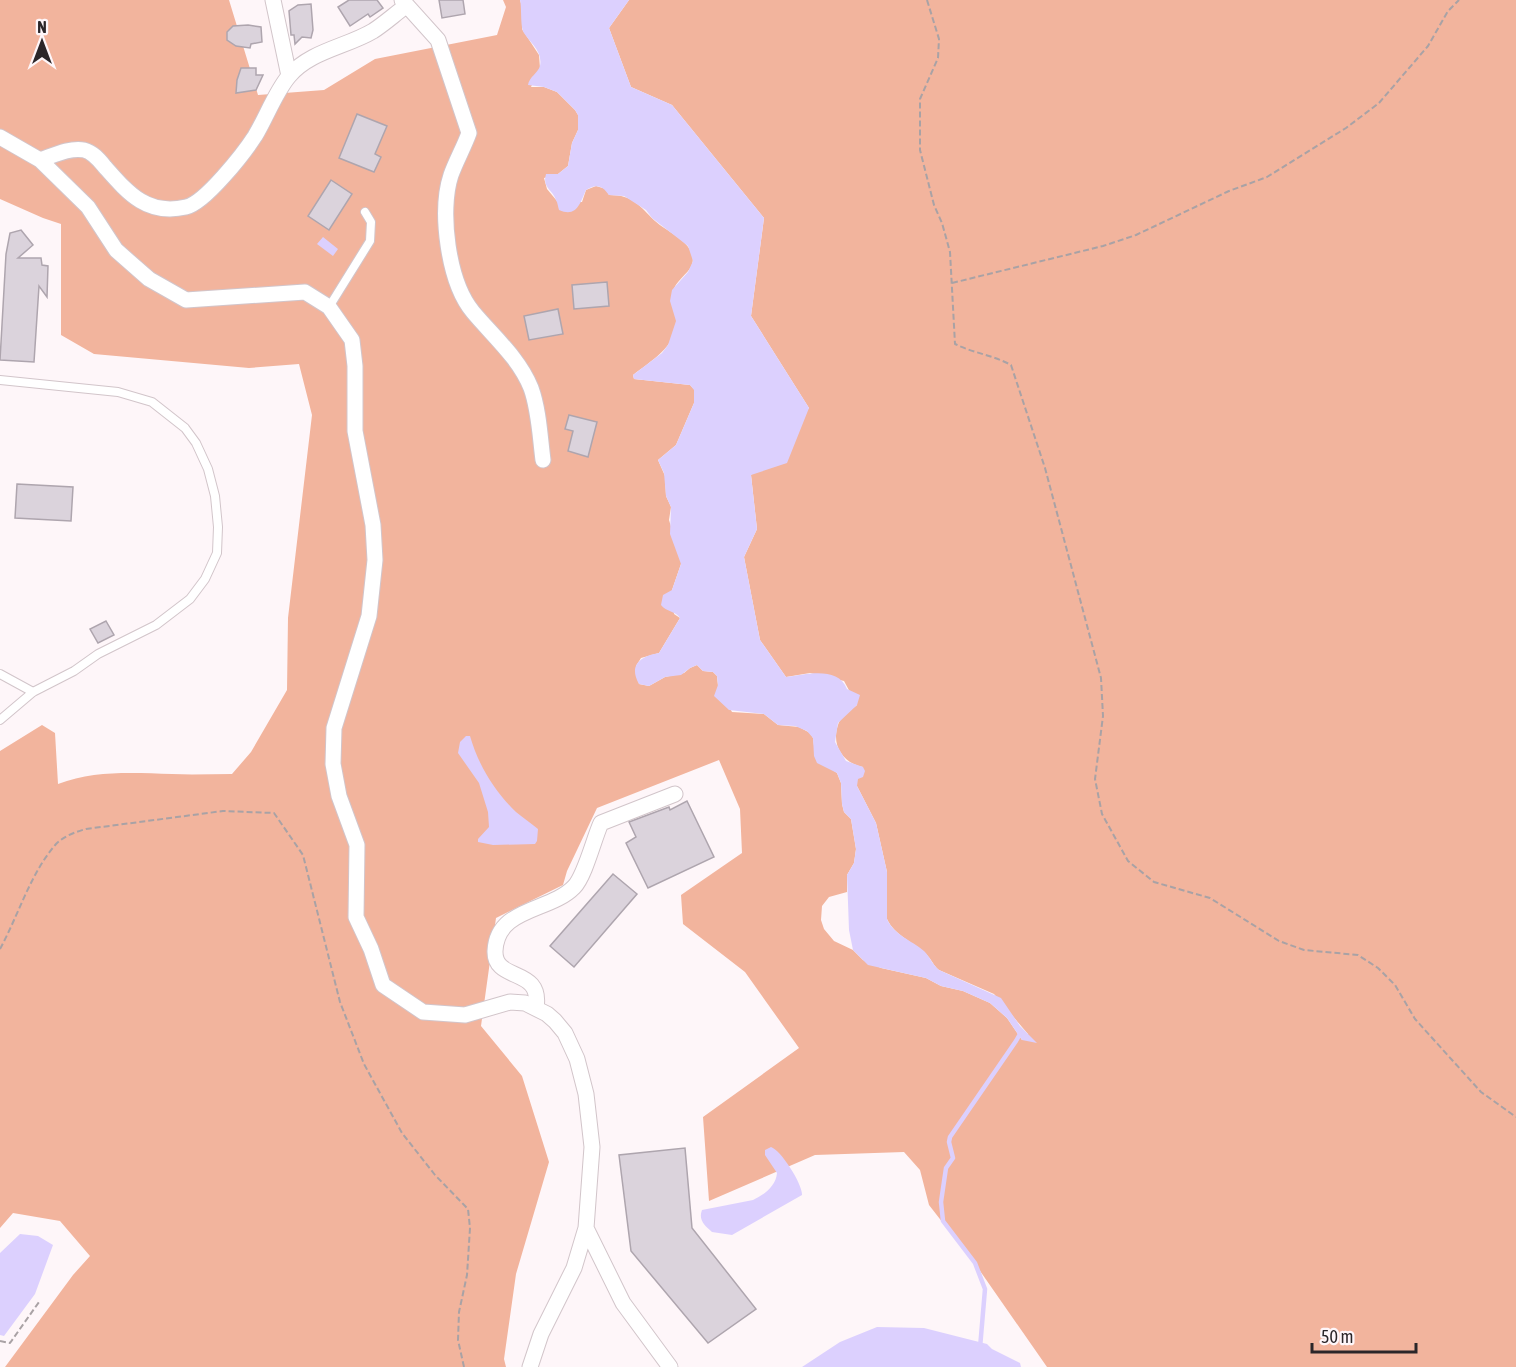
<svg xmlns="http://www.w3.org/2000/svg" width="1516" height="1367" viewBox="0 0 1516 1367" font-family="'Asap Condensed',sans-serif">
<rect width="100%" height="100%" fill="#fef6f9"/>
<path fill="#f2b49d" d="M 0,0 L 229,0 L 258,95 L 324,90 L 375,59 L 497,35 L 506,7 L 503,0 L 520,0 L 523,10 L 522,29 L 539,55 L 540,68 L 531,87 L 544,87 L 557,92 L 575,110 L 578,115 L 578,130 L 572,143 L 568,166 L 558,174 L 544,178 L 547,189 L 557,201 L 582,202 L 586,190 L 596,186 L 606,189 L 609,195 C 634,195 639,206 655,221 C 666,231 687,239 692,254 C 697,270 679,276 674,289 C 669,300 673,304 676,315 C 682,343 651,361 633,375 L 634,379 L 690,385 L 695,390 L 694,403 L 676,445 L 658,460 L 665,476 L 666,496 L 671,507 L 669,520 L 681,559 L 681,564 L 672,590 L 674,614 L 680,618 L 659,653 L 641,658 L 636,666 L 639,684 L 649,686 L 665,677 L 684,673 L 690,668 L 697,665 L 703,671 L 713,672 L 717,676 L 718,686 L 732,712 L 764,714 L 778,725 L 799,727 L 810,733 L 813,738 L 814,746 L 830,768 L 837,773 L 841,783 L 842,804 L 844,812 L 851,819 L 856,849 L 854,863 L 847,875 L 847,892 L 829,897 L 822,906 L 821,920 L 824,929 L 834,941 L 853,950 L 863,960 L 881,968 L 926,978 L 941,986 L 963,991 L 990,1003 L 1007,1018 L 1022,1040 L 1028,1034 L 994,994 L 939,970 C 933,965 932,960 927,955 C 914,942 895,936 887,919 L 887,872 L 876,823 L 857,786 L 857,778 L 863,767 C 843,763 831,745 838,725 C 840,717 851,710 857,705 L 844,681 L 810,673 L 786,677 L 760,640 L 744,557 L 757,529 L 751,475 L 809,408 L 751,316 L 764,218 L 672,105 L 631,87 L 609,28 L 629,0 L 1516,0 L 1516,1367 L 1047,1367 L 978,1268 L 929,1205 L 920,1170 L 904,1152 L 815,1155 L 709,1201 L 703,1117 L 799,1048 L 745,972 L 683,924 L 681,895 L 742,853 L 740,809 L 719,760 L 597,808 L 567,871 L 563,885 L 496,918 L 481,1026 L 522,1076 L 549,1162 L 516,1274 L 504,1359 L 506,1367 L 5,1367 L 73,1275 L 90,1256 L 60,1221 L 13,1213 L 0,1228 L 0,751 L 42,725 L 55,733 L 58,784 C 95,770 133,773 172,774 C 192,775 212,774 232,774 L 251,752 L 287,690 L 288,618 L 312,415 L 299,364 L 249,368 L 94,354 L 61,335 L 61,224 L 43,218 L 0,199 Z"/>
<path fill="#dcd0fe" d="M 520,0 L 629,0 L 609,28 L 631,87 L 672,105 L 764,218 L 751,316 L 809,408 L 787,463 L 751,475 L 757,529 L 744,557 L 760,640 L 786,677 C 807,674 838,666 847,689 L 860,695 L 857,705 L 838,723 L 835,742 L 846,761 L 863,767 L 865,771 L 863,777 L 858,779 L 857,786 L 876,823 L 887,872 L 887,919 C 894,935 911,940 924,951 C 930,957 932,964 939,970 L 1001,998 L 1020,1026 L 1037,1043 L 1022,1040 L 1007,1018 L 990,1003 L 963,991 L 941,986 L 926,978 L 868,965 L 853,950 L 849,930 L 847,875 L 854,863 L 856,849 L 851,819 L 844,812 L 842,804 L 841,783 L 837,773 L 817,763 L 814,756 L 813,738 L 807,731 L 795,726 L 778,725 L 764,714 L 729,710 L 714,696 L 718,685 L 717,676 L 713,672 L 703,671 L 697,665 L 690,668 L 681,675 L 665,677 L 649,686 L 639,684 C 628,665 641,656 659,653 L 680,618 C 676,611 666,612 661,605 L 663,595 L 672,590 L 681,564 L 670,534 L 671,507 L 666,496 L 664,473 L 658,460 L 676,445 L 694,403 L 694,390 L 690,385 L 634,379 L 633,375 L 662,353 L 668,345 L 676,321 L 670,301 L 672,290 L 688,272 L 693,261 L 688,246 L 652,218 L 646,210 L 624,196 L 609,195 C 603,186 596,183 586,190 C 580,203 577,218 559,210 C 558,207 558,204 556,200 C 552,189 542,188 546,174 L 558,174 L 568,166 L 572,143 L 578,130 L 578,115 L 575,110 L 557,92 L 544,87 L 528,85 C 529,77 538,73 540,66 C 543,51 530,43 524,33 C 520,27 522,8 520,0 Z
M 323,237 L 338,249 L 333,256 L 317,244 Z
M 466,736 L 470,736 C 478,764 494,791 516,812 C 523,818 531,823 538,829 L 537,841 L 535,844 L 493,845 L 478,842 L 478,839 L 489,827 L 488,812 L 479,783 L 458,753 L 460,742 Z
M 771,1147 C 781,1150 803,1185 802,1195 L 732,1235 L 712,1232 C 705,1226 698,1220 702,1210 L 753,1200 C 764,1195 776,1186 777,1173 L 765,1155 L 765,1150 Z
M 20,1234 L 38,1236 L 53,1245 L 35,1294 L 4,1336 L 0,1335 L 0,1253 Z
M 877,1327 L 924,1328 L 987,1344 L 992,1349 L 1020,1363 L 1021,1367 L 802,1367 L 840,1342 Z"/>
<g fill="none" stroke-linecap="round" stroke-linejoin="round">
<path stroke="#dcd0fe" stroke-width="4.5" d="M 980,1348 L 985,1289 L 975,1263 L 943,1221 L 941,1202 L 946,1168 L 953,1158 L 949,1142 L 950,1137 L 1016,1041 L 1020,1034 L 1019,1029"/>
</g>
<path fill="#dbd3dc" stroke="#aea5ae" stroke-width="1.5" d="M 349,0 L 377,0 L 383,8 L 370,17 L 368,14 L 350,26 L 338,7 Z
M 439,0 L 463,0 L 465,14 L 442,18 Z
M 311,4 L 313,30 L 311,38 L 302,37 L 295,44 L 294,35 L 291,35 L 289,11 L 298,5 Z
M 248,25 L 261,27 L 262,42 L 251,44 L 250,48 L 236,46 L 227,40 L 227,32 L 233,26 Z
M 241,68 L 256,68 L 256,75 L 263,75 L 256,90 L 236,93 L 237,80 Z
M 357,114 L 387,126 L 375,154 L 381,157 L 374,172 L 339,158 Z
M 331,180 L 352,194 L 329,230 L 308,216 Z
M 21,230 L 33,245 L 18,258 L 41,258 L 42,265 L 48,266 L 47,297 L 39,286 L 34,362 L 0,360 L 6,254 L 10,233 Z
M 607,282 L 609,306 L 574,309 L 572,285 Z
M 558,309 L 563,334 L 529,340 L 524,316 Z
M 569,415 L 597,422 L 588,457 L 568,451 L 573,431 L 565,429 Z
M 17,484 L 73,487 L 71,521 L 15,518 Z
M 106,621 L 114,635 L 98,643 L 90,629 Z
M 687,801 L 714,857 L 648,888 L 626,843 L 636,837 L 629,822 L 669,807 L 670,810 Z
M 613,874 L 637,894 L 574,967 L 550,946 Z
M 685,1148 L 692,1228 L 756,1309 L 708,1343 L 631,1251 L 619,1155 Z"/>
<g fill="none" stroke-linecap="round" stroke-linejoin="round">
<defs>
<path id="lane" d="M 329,307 L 370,241 L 371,222 L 365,212
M 0,380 L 118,392 L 152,402 L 185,428 L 196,443 L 208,469 L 215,496 L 218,527 L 217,553 L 205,579 L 190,599 L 156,625 L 98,654 L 74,671 L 33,692 L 0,720
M 0,674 L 33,692"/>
<path id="street" d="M 273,0 L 289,76
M 402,0 L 438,40 L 469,133 C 464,147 456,161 451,175 C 439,211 448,282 473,312 C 493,336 519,358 531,388 C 539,410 540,437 543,460
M 0,137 L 40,160 L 88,207 L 116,250 L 149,279 L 186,300 L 305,292 L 329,307 L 352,340 L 355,366 L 355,431 L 373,525 L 375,560 L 369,616 L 334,728 L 333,764 L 339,796 L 357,845 L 356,917 L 371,949 L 383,985 L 423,1012 L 465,1015 L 510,1002 L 525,1003 L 547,1014 L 555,1021 L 565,1033 L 577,1059 L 586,1094 L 592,1147 L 586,1228 L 574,1268 L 541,1334 L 530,1367
M 40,160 C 52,156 70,147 84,150 C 93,152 100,161 105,167 C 128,193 147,216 186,207 C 205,203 244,153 255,136 C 266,118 276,91 289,76 C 310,51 346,47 373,31 C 384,24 395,14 406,6
M 536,1008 C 543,966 494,983 495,951 C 497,907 550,912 574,887 C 585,876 594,838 601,823 L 675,794
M 586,1228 L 623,1303 L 670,1367"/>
</defs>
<use href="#lane" stroke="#d2c5ca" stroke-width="10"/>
<use href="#street" stroke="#d2c5ca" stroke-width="17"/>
<path stroke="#a9a2a5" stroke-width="2" stroke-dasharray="6 3" stroke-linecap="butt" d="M 927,0 L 939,39 L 938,58 L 920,99 L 920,150 L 934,205 L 942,223 L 950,252 L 955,344 C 973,353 993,355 1011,365 L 1045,468 L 1101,678 L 1103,716 L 1095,779 L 1102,814 L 1128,861 L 1154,882 L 1210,898 L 1279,941 L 1304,950 L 1358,955 L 1378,968 L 1395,985 L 1415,1019 L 1481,1092 L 1516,1117
M 952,283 L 1103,246 L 1136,235 L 1229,191 L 1267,177 L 1346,128 L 1379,103 L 1428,46 L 1448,11 L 1459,0
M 0,949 C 19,914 30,874 56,844 C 64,836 75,832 86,829 L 223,811 L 274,813 L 303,855 L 340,1002 L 364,1064 L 402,1133 L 435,1175 L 468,1209 L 470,1228 L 467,1275 L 459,1312 L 458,1340 L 464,1367
M 0,1341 L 10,1343 L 39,1302"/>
<use href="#lane" stroke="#fff" stroke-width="8"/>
<use href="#street" stroke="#fff" stroke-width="15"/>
</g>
<g transform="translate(42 42)" stroke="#fef6f9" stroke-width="4.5" paint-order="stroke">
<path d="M0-4.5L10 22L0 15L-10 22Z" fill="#2b2629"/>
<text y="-9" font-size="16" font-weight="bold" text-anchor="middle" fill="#2b2629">N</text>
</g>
<path d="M1312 1343v9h104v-9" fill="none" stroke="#2b2629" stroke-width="3"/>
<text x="1321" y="1343" font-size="18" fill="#2b2629" stroke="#fef6f9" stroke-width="4.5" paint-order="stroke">50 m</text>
</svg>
